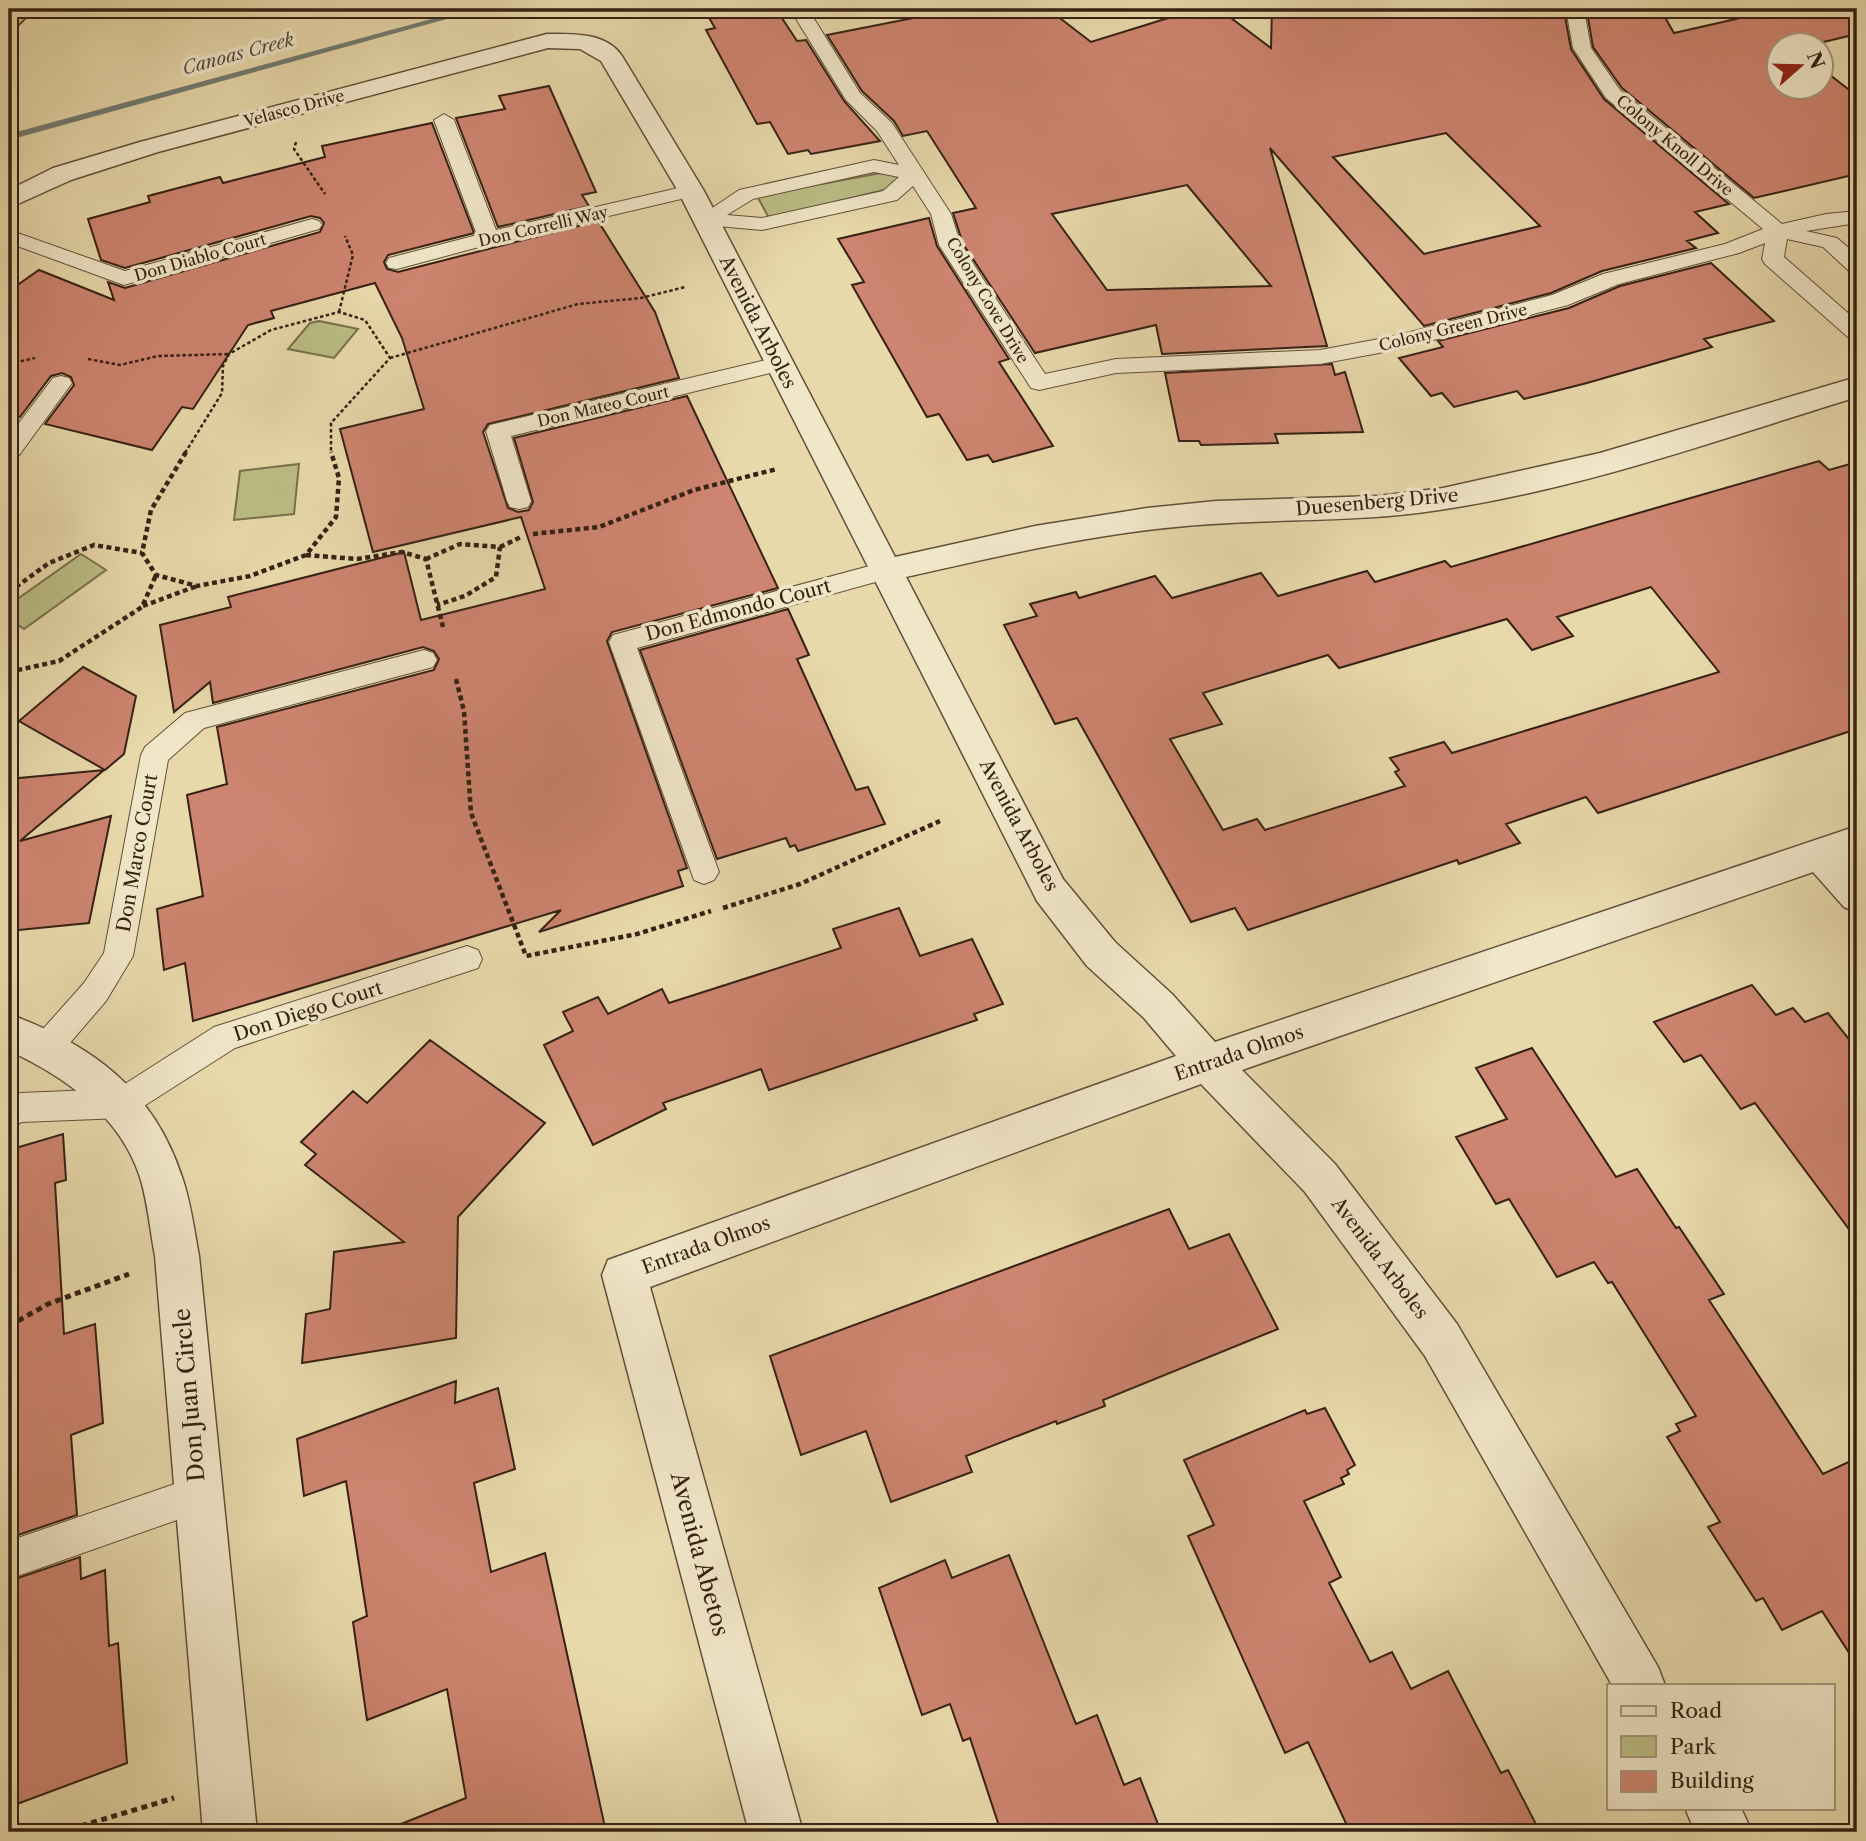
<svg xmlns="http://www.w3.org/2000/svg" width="1866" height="1841" viewBox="0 0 1866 1841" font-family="'Libre Caslon Text',serif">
<rect width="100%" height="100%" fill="#e8d9ab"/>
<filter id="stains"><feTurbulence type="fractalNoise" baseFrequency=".00286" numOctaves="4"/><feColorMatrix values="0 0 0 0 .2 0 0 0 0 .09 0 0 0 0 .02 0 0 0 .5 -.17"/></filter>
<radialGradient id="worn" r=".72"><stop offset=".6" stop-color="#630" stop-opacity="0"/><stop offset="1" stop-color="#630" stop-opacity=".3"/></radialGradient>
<path fill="#bbbe85" stroke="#78704c" stroke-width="2" d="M 881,173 L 904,176 L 892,188 L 769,218 L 757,196 Z
M 319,321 L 358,329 L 334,358 L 288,349 L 310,323 Z
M 299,464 L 294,514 L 234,520 L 240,471 Z
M 81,554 L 106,570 L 24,629 L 9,619 L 9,605 Z"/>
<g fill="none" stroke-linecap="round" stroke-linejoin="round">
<path fill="#737c73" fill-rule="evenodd" d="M 468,9 L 483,9 L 9,140 L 9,134 Z"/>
</g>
<path fill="#cd8470" stroke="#362114" stroke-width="2" fill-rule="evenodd" d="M 704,9 L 776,9 L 797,41 L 806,40 L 844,101 L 880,141 L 811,154 L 808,150 L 788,154 L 770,122 L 757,124 L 706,30 L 715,28 Z
M 959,9 L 1048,9 L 1091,42 L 1165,19 L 1206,9 L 1219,9 L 1271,48 L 1272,9 L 1564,11 L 1571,49 L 1604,99 L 1729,204 L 1695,212 L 1718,233 L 1687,241 L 1696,248 L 1602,271 L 1551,293 L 1424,326 L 1270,148 L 1327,346 L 1162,354 L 1156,325 L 1035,353 L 963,244 L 953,213 L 976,208 L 927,131 L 903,136 L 894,121 L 862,91 L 827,35 ZM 1446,133 L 1540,226 L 1424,254 L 1333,157 ZM 1187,185 L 1271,286 L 1107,290 L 1052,214 Z
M 1780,9 L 1857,9 L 1857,34 L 1807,46 L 1779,46 L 1779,88 L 1821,88 L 1821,68 L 1857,96 L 1857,174 L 1754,198 L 1622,88 L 1593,47 L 1587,12 L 1662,12 L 1674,33 Z
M 549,86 L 596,192 L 582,195 L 589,206 L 498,227 L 456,118 L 505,109 L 499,96 Z
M 432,123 L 474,233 L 388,255 L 384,262 L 387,269 L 398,272 L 598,221 L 655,312 L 679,378 L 488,424 L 483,432 L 508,508 L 518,512 L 529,510 L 533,502 L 514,438 L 687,396 L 778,588 L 612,632 L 607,641 L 687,868 L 678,871 L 683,886 L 539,932 L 561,910 L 193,1021 L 185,963 L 164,970 L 157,909 L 203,896 L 187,795 L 227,784 L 217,727 L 434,670 L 439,659 L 434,651 L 423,647 L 213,703 L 210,682 L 174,712 L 160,625 L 231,607 L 228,597 L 404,552 L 421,620 L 545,589 L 521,517 L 373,552 L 340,429 L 424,409 L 402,338 L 375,283 L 271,311 L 274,318 L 248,325 L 193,409 L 182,407 L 152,450 L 45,424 L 74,385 L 71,377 L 62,373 L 51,376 L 20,417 L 9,415 L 9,291 L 39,270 L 114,300 L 108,282 L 125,288 L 320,232 L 324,223 L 320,218 L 311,216 L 125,268 L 101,260 L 88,219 L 150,202 L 148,196 L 220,177 L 223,183 L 325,157 L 322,146 Z
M 929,218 L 937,246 L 1009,359 L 999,362 L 1053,446 L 993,462 L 988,455 L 967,460 L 939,414 L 927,417 L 852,285 L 864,282 L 838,239 Z
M 1711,263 L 1774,321 L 1704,339 L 1712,347 L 1587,383 L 1524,399 L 1517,391 L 1454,407 L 1442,393 L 1431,396 L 1399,358 L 1443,347 L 1438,341 L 1569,308 L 1620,286 Z
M 1332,364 L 1335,375 L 1345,372 L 1363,432 L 1275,434 L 1278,443 L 1201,445 L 1199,441 L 1179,441 L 1165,373 Z
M 1819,461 L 1829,470 L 1857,462 L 1857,729 L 1598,813 L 1586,797 L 1506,824 L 1520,843 L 1459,864 L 1457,860 L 1248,930 L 1235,908 L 1191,922 L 1077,718 L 1055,724 L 1004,625 L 1037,616 L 1030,604 L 1076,592 L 1079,598 L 1155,576 L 1172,598 L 1261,573 L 1278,596 L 1367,571 L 1375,582 L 1445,561 L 1451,567 ZM 1651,587 L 1719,672 L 1452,753 L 1444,742 L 1390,758 L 1399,770 L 1395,772 L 1405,786 L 1265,830 L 1257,819 L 1223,830 L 1170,739 L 1222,724 L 1203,693 L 1328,655 L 1339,668 L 1507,619 L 1532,650 L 1573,636 L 1557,617 Z
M 788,609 L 809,655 L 797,659 L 856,790 L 868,787 L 885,824 L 798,851 L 795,845 L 790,847 L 786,838 L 717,859 L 640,650 Z
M 83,667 L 136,696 L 124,754 L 105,770 L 19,721 Z
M 104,770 L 20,841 L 111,816 L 89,923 L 9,931 L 9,779 Z
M 899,908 L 920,956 L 972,939 L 1003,1004 L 974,1014 L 977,1020 L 769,1090 L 761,1069 L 663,1103 L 666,1109 L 593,1145 L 544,1045 L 573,1031 L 563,1012 L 598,997 L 608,1014 L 662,989 L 669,1003 L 841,948 L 833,929 Z
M 1752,985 L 1776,1015 L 1793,1008 L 1805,1022 L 1828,1013 L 1857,1049 L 1857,1240 L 1755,1103 L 1741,1109 L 1701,1055 L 1684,1062 L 1654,1022 Z
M 430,1040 L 545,1123 L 458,1217 L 456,1338 L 302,1363 L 306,1314 L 330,1309 L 334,1252 L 404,1242 L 305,1165 L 316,1154 L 301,1142 L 353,1091 L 367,1103 Z
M 1532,1048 L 1616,1177 L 1637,1169 L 1676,1228 L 1679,1227 L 1724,1294 L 1709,1300 L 1823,1474 L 1857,1458 L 1857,1665 L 1822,1611 L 1782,1630 L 1763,1598 L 1756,1601 L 1708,1527 L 1720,1522 L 1667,1437 L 1680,1431 L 1676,1424 L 1696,1416 L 1612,1282 L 1608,1283 L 1594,1262 L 1557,1277 L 1509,1199 L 1496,1204 L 1456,1137 L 1507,1119 L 1476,1068 Z
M 63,1134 L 66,1180 L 55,1183 L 64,1334 L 95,1324 L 103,1423 L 71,1435 L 77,1515 L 9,1538 L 9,1150 Z
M 1169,1209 L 1189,1249 L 1229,1234 L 1278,1329 L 1103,1400 L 1105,1406 L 1057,1424 L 1056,1421 L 966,1456 L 972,1472 L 891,1502 L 866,1431 L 801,1455 L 770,1356 Z
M 456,1381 L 455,1403 L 498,1388 L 515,1469 L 474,1483 L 491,1572 L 545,1553 L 606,1832 L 386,1832 L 386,1830 L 466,1798 L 447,1689 L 367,1720 L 353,1622 L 367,1616 L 346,1481 L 304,1496 L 297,1439 Z
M 1325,1408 L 1355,1465 L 1347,1470 L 1349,1474 L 1341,1478 L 1344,1484 L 1304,1501 L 1341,1577 L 1329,1583 L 1370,1662 L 1392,1652 L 1411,1689 L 1448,1671 L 1501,1773 L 1508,1770 L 1540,1832 L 1350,1832 L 1308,1742 L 1285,1753 L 1188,1536 L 1214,1525 L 1184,1460 L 1305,1410 L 1307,1414 Z
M 1009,1555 L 1076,1724 L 1097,1715 L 1124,1785 L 1140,1778 L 1161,1832 L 1001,1832 L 970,1738 L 963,1741 L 950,1704 L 922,1715 L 879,1588 L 945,1560 L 952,1578 Z
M 80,1557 L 81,1579 L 105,1570 L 109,1646 L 118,1643 L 127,1763 L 9,1807 L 9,1581 Z"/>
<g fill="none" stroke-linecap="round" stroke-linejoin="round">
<defs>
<path id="service" d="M 790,9 L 808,9 L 860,93 L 892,123 L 951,214 L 961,245 L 1045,374 L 1116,359 L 1320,350 L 1395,336 L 1552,295 L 1603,274 L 1725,244 L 1763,229 L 1606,98 L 1573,48 L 1566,9 L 1584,9 L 1591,48 L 1620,90 L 1782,224 L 1826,214 L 1857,211 L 1857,223 L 1806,231 L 1837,238 L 1857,255 L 1857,272 L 1849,271 L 1823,247 L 1787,239 L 1784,257 L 1857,321 L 1857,340 L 1849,338 L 1765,264 L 1762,259 L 1765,243 L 1739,253 L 1619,284 L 1568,305 L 1395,350 L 1320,364 L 1116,373 L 1039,390 L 1031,388 L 939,245 L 931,214 L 913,186 L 897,200 L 762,230 L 706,225 L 699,223 L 696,219 L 739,190 L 874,160 L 899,165 L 877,131 L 846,100 ZM 874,172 L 899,177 L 883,191 L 762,218 L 727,215 L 753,199 Z
M 444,114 L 454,120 L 496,230 L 691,185 L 698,187 L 701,191 L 698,195 L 494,243 L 397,269 L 389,268 L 386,263 L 389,258 L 477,235 L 434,120 Z
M 312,219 L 319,221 L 322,225 L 319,229 L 124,285 L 9,243 L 9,230 L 125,271 Z
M 779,357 L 787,359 L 790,364 L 787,369 L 511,436 L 531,501 L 528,507 L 519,509 L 510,507 L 507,501 L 486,431 L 490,425 Z
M 61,376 L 69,378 L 72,383 L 17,458 L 9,460 L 9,436 L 53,378 Z
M 888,561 L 897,564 L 901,570 L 897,576 L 637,648 L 719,872 L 714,880 L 704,884 L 694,880 L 609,642 L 613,635 Z
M 424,650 L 433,653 L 437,660 L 433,667 L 204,728 L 168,760 L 133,956 L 106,1001 L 57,1058 L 46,1062 L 35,1058 L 30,1048 L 35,1038 L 84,983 L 104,953 L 141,755 L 145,747 L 185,713 Z
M 467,946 L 478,950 L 482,959 L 478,968 L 235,1048 L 133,1113 L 122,1118 L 22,1122 L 9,1128 L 9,1098 L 20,1093 L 117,1089 L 214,1027 Z
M 198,1476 L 211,1482 L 217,1495 L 211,1508 L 9,1579 L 9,1541 Z"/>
<path id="minor" d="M 547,34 C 572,34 606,32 622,56 L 704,191 L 895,557 L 1035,526 L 1147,508 L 1216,501 L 1379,496 L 1443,488 L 1600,453 L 1857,377 L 1857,397 C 1720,439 1582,489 1439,510 C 1356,523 1271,518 1186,526 C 1092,534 999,556 906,577 L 1063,879 L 1115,942 L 1172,994 L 1215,1042 L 1857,826 L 1857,856 L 1848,859 L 1857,870 L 1857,912 L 1844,907 L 1813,872 L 1242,1070 L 1335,1164 L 1457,1324 L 1658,1667 L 1665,1685 L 1612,1685 L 1425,1356 L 1305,1192 L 1201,1084 L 650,1287 L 803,1832 L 749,1832 L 602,1275 L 608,1260 L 1176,1056 L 1144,1018 L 1087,966 L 1037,901 L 678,191 L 601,61 L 580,49 L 548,48 L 158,152 L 71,180 L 9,208 L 9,190 L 53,168 L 140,142 Z
M 9,1014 C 92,1045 154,1090 182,1177 C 191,1203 194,1230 199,1256 L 257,1832 L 203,1832 L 155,1256 C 150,1230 148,1203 140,1177 C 120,1116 65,1076 9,1051 Z
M 1685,1808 L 1741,1808 L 1752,1832 L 1695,1832 Z"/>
<path id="motorway" d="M 9,9 L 34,9 L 17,26 L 9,28 Z"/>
</defs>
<use href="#service" stroke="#624f3a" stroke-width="2"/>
<use href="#minor" stroke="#624f3a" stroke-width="3"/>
<use href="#motorway" stroke="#362114" stroke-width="3"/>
<path stroke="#362114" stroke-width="2.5" stroke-dasharray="3.5 2.5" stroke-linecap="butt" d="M 296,142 L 294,149 L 325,194
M 339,312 L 353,255 L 345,236
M 390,358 L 578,304 L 641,298 L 685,287
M 88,359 L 120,365 L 158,356 L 229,354
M 9,364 L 35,358
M 185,453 L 222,393 L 223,366 L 229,354 L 271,330 L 339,312 L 365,320 L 390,358 L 331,423 L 331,453"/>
<path stroke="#362114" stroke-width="4.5" stroke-dasharray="5 3.5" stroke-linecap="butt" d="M 186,452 L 151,510 L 142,553 L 156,575 L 197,586 L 250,576 L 306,555 L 336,517 L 339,478 L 331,452
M 533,534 L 599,527 L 694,490 L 777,469
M 500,547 L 521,537
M 306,555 L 357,559 L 402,552 L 426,559 L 443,627
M 426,559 L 460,544 L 500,547 L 496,577 L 465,596 L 437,605
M 9,592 L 49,563 L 94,545 L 142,553
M 143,606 L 197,586
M 9,672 L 59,661 L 142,607 L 156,575
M 456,679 L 464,711 L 471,813 L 526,956 L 637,934 L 711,911
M 723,908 L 800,884 L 940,821"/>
<path stroke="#362114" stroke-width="5" stroke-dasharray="6 4.5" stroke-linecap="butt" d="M 9,1326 L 48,1304 L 129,1274
M 61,1832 L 174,1798"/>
<use href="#service" fill="#f0e6c8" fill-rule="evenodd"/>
<use href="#minor" fill="#f0e6c8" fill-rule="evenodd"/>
<use href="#motorway" fill="#e4bc76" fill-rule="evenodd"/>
</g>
<g text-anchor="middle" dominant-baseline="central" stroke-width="7" stroke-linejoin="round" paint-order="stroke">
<g font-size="16" fill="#362114" stroke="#f0e6c8">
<text transform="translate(294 108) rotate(-15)">Velasco Drive</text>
<text transform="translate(1675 145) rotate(40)">Colony Knoll Drive</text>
<text transform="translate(543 226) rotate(-13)">Don Correlli Way</text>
<text transform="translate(200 257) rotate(-16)">Don Diablo Court</text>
<text transform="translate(988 300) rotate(59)">Colony Cove Drive</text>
<text transform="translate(1453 327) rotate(-14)">Colony Green Drive</text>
<text transform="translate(603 406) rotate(-13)">Don Mateo Court</text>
</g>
<g font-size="18" font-style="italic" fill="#544e44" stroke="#f0e6c8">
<text transform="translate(238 54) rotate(-15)">Canoas Creek</text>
</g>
<g font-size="19" fill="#362114" stroke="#f0e6c8">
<text transform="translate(758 322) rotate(63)">Avenida Arboles</text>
<text transform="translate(1377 502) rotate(-5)">Duesenberg Drive</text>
<text transform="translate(738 610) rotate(-15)">Don Edmondo Court</text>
<text transform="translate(1019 825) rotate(62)">Avenida Arboles</text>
<text transform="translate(137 853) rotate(-80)">Don Marco Court</text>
<text transform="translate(308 1011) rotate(-18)">Don Diego Court</text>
<text transform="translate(1239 1053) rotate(-19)">Entrada Olmos</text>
<text transform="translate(706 1245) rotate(-20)">Entrada Olmos</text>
<text transform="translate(1380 1258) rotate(53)">Avenida Arboles</text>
</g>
<g font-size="23" fill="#362114" stroke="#f0e6c8">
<text transform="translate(189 1395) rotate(-95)">Don Juan Circle</text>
<text transform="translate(700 1554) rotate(75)">Avenida Abetos</text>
</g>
</g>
<rect width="1866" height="1841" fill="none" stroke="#e8d9ab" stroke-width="35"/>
<rect x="10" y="10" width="1845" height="1820" fill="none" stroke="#362114" stroke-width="3.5"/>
<rect x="18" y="18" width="1831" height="1806" fill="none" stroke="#362114" stroke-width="2"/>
<rect x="1607" y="1684" width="228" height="126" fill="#f0e6c8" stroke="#a69780" stroke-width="2"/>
<rect x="1621" y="1706" width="35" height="10" fill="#f0e6c8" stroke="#a69780" stroke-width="2"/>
<text x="1670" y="1718" font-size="21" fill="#362114">Road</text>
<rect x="1621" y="1736" width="35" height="21" fill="#bbbe85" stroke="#a69780" stroke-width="2"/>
<text x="1670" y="1754" font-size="21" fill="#362114">Park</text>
<rect x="1621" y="1771" width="35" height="21" fill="#cd8470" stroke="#a69780" stroke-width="2"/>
<text x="1670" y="1788" font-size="21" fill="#362114">Building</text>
<g transform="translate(1800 66) rotate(70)"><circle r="33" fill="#f0e6c8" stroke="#a69780" stroke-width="2"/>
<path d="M0-5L12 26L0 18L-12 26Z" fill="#8f2418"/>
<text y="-10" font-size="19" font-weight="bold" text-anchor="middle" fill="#362114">N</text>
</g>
<rect width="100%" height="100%" filter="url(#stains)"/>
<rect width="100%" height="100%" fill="url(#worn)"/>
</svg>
